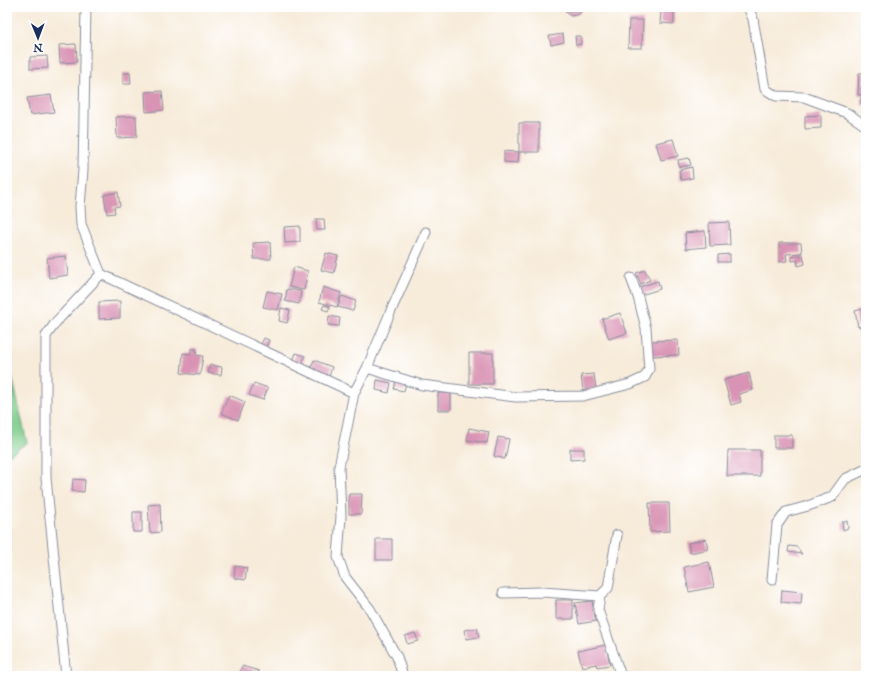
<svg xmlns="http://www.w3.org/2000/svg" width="873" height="683" viewBox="0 0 873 683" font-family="'IM FELL English',serif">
<rect width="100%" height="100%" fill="#fff"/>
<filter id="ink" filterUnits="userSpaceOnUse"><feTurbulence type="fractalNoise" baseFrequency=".025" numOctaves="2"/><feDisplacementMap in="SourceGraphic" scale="8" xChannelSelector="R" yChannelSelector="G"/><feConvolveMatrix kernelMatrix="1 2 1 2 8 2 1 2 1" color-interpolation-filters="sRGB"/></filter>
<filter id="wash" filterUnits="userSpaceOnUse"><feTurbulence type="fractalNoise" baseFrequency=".012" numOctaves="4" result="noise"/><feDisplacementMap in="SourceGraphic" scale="16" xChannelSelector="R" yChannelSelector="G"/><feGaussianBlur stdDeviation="0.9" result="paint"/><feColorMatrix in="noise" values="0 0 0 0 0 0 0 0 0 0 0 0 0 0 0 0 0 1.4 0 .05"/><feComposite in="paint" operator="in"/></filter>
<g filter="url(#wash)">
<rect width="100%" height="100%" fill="#f7ebd9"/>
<path fill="#7fcc8b" stroke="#4d7e74" d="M 7,354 L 27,443 L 7,456 Z"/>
<g id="blocks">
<path fill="#d993b4" d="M 582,10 L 579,14 L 571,16 L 565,11 Z
M 661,11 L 674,12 L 674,24 L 660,23 Z
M 629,20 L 643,20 L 642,48 L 628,48 Z
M 563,34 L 564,42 L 551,45 L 549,36 Z
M 575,36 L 581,36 L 581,44 L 576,45 Z
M 76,44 L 77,62 L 60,63 L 59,45 Z
M 47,56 L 48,68 L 30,69 L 30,57 Z
M 123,73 L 130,73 L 131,84 L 123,84 Z
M 859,73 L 864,73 L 864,83 L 866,83 L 866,95 L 858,95 Z
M 162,91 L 164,110 L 146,112 L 145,92 Z
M 51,95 L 54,112 L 30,115 L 27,98 Z
M 861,97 L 866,99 L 866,106 L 861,104 Z
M 821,115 L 821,128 L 805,129 L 805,116 Z
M 136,116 L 137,137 L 117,138 L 116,117 Z
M 519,123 L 539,123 L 539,152 L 519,152 Z
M 673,139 L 678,156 L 661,160 L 656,143 Z
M 504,151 L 519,152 L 518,163 L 504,162 Z
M 689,158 L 691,165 L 679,167 L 678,160 Z
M 692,167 L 693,178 L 681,180 L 679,170 Z
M 118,192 L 120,206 L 114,207 L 115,213 L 107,214 L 104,195 Z
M 316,219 L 324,219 L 325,230 L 317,230 Z
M 729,222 L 730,245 L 710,246 L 709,223 Z
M 300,226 L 300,242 L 285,243 L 284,227 Z
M 705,231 L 706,247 L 686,249 L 685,233 Z
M 270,242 L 271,259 L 254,259 L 253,243 Z
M 779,243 L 801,243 L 802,253 L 786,254 L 787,261 L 779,262 Z
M 326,253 L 338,256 L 334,273 L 321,270 Z
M 730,254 L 730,262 L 718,262 L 718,255 Z
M 803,255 L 805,264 L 798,266 L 797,260 L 792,261 L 791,257 Z
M 66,256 L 68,275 L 49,278 L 47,258 Z
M 294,267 L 308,271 L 304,290 L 289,287 Z
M 645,270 L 650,280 L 641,284 L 636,273 Z
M 658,281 L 660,289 L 641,295 L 639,287 Z
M 323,287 L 341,293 L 337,307 L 319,302 Z
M 287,289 L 301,291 L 299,304 L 285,301 Z
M 267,291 L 282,294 L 278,310 L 263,307 Z
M 342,296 L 356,301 L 353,311 L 338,307 Z
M 120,301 L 120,318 L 99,319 L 99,302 Z
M 324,305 L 330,307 L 328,311 L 322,309 Z
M 281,308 L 290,310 L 287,323 L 279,321 Z
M 866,308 L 866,325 L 858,327 L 855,311 Z
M 620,313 L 627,333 L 609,339 L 602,319 Z
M 329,316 L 340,318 L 339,326 L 328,325 Z
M 866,326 L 866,351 L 865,351 L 864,343 L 863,343 L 861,327 Z
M 264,338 L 269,340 L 266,348 L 260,346 Z
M 678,340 L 679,355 L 651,356 L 651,341 Z
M 191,349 L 197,349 L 196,355 L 203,356 L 200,375 L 181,373 L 183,353 L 190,354 Z
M 296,353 L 305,356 L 302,364 L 293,361 Z
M 469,353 L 493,353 L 493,384 L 469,384 Z
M 314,360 L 332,367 L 329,377 L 310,370 Z
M 210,365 L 222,367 L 221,375 L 208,373 Z
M 749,373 L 753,390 L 739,394 L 741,402 L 731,405 L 724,380 Z
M 594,374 L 596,389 L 583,391 L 581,375 Z
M 377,380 L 391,383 L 389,393 L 376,390 Z
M 396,381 L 406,383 L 404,391 L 394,389 Z
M 254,383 L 268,388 L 263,400 L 249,395 Z
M 438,393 L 451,393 L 451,410 L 438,410 Z
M 229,395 L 245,402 L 238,420 L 221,413 Z
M 469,428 L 489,432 L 487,443 L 467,440 Z
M 774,435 L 792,435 L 792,448 L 774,448 Z
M 498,437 L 509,439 L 505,459 L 494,456 Z
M 570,449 L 584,449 L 584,459 L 570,460 Z
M 728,450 L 760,450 L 760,476 L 727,476 Z
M 73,479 L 85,480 L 84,492 L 72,491 Z
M 349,494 L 362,494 L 361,514 L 349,514 Z
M 649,503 L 669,503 L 670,531 L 650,532 Z
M 160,504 L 161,532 L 150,533 L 148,505 Z
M 133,512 L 142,512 L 142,532 L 133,532 Z
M 847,521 L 848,528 L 843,530 L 842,522 Z
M 376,539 L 392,539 L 392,560 L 376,560 Z
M 706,539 L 708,549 L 690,553 L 688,543 Z
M 789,546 L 797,547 L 802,554 L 788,552 Z
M 709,562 L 714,587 L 689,592 L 684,567 Z
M 235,566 L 247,568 L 245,580 L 234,578 Z
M 782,590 L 802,592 L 801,604 L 781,602 Z
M 556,600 L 573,600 L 573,619 L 556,619 Z
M 592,601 L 596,621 L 579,624 L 575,603 Z
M 477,628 L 479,637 L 466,639 L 464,630 Z
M 415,633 L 418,641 L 407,644 L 405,636 Z
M 606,645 L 610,665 L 597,667 L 596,664 L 582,667 L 578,651 Z
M 242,666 L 259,671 L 257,676 L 239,676 Z"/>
</g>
</g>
<g filter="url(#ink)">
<use href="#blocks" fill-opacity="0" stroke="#898d9c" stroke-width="1"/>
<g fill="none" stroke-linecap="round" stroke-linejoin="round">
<defs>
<path id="minor" d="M 748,7 L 753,19 L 765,89 L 776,96 L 804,97 L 847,113 L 866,126
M 101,274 L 354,393 L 367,368 L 390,313 L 426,232
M 367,368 L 422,385 L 516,397 L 583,396 L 630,384 L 645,377 L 649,369 L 646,328 L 638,297 L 631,278
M 354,393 L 339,467 L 341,516 L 338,557 L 345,577 L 370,609 L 397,657 L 403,676
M 617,535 L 608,588 L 600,596 L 598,610 L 621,676
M 772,580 L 777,525 L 786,512 L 808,506 L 832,497 L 845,479 L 866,469
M 503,593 L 542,592 L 600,596
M 66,676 L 46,478 L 46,336 L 56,322 L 101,274 L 81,224 L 80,206 L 83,170 L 86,7"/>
</defs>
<use href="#minor" stroke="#898d9c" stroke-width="11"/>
<use href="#minor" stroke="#fff" stroke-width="9"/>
</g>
</g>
<rect width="873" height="683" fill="none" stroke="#fff" stroke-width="24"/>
<g transform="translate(38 38) rotate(179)" stroke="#ffffff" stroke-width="3" paint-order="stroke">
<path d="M0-3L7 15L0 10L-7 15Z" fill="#1b2f5e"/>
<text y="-6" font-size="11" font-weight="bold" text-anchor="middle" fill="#1b2f5e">N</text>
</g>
</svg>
